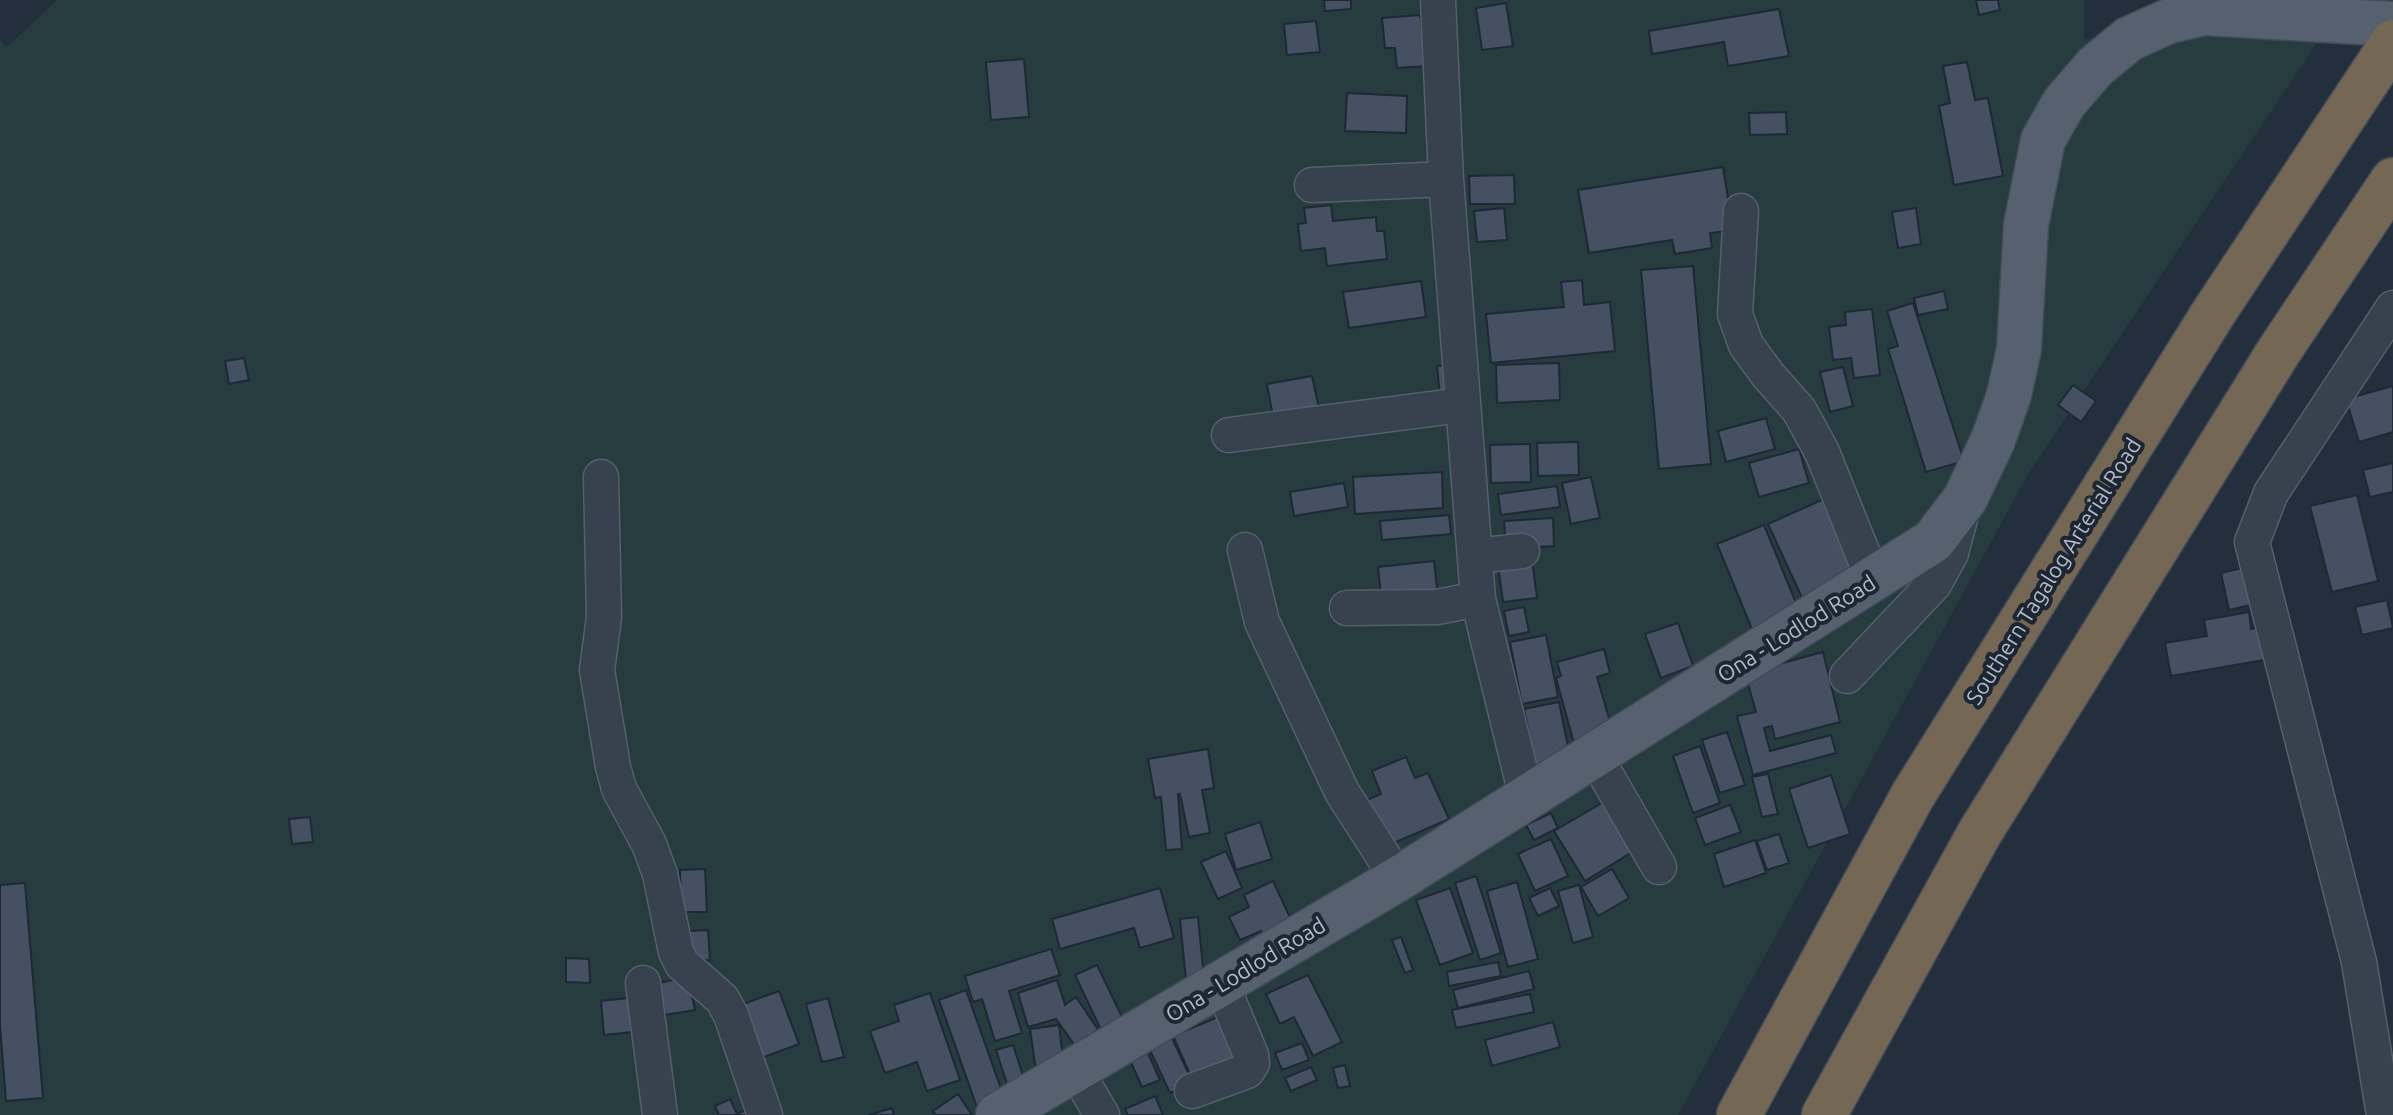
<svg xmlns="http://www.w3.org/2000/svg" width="2393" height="1115" viewBox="0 0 2393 1115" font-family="Ubuntu,sans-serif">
<rect width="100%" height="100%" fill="#242f3e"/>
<path fill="#263c3f" d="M 57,0 L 2084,0 L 2084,39 L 2326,29 L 2028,474 L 1678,1115 L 0,1115 L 0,37 L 6,48 Z"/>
<path fill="#455162" stroke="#1f2835" stroke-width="2" d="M 1324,0 L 1351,0 L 1351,9 L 1325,11 Z
M 1976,0 L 1998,0 L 2000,10 L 1979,15 Z
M 1506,3 L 1513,46 L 1482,50 L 1476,8 Z
M 1779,9 L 1789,56 L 1728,66 L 1724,42 L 1652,54 L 1649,31 Z
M 1420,15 L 1427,66 L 1397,68 L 1395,48 L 1385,48 L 1382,18 Z
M 1316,21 L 1320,52 L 1287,55 L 1284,24 Z
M 1024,59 L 1029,117 L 991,120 L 986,62 Z
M 1967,62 L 1975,100 L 1988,98 L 2003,176 L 1954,185 L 1939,106 L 1950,103 L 1943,66 Z
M 1347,93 L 1407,96 L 1406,133 L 1345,131 Z
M 1786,112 L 1787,134 L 1750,135 L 1749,113 Z
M 1723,167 L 1733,230 L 1710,233 L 1712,248 L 1675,254 L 1672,240 L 1589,253 L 1578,190 Z
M 1514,175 L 1515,204 L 1470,204 L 1469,176 Z
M 1331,205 L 1333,221 L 1376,217 L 1377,231 L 1384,231 L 1387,259 L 1327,266 L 1325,248 L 1301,251 L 1298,224 L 1306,223 L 1304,208 Z
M 1504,208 L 1507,240 L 1477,242 L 1474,211 Z
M 1916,208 L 1921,244 L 1898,248 L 1892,212 Z
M 1693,266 L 1711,464 L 1659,469 L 1641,270 Z
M 1582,280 L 1584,305 L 1610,302 L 1615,351 L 1491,363 L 1486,314 L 1564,307 L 1561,282 Z
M 1421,281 L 1426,317 L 1349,328 L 1343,292 Z
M 1944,291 L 1948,309 L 1918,315 L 1914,298 Z
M 1913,303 L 1964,461 L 1926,472 L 1888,349 L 1898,346 L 1887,311 Z
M 1872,309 L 1880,375 L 1854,378 L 1851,358 L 1833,360 L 1829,327 L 1846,325 L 1845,312 Z
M 244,358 L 249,380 L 229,384 L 225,361 Z
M 1559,363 L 1560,400 L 1497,403 L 1496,365 Z
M 1457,365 L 1459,392 L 1440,395 L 1437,366 Z
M 1843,367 L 1853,406 L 1830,412 L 1820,372 Z
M 1312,376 L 1320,413 L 1274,422 L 1267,384 Z
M 2073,385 L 2096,401 L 2081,422 L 2058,405 Z
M 2393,386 L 2393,432 L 2359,442 L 2346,399 Z
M 1766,418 L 1775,449 L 1726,462 L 1718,431 Z
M 1578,442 L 1579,475 L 1538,476 L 1537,443 Z
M 1530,444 L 1531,482 L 1491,483 L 1490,445 Z
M 1799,449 L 1809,483 L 1759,497 L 1749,463 Z
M 2393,463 L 2393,492 L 2370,497 L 2363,470 Z
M 1442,472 L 1443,508 L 1355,514 L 1353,477 Z
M 1591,477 L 1600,518 L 1571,524 L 1562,483 Z
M 1344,483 L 1348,507 L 1294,516 L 1290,492 Z
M 1557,486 L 1560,507 L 1501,515 L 1498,494 Z
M 2357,495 L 2378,581 L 2332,592 L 2310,506 Z
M 1824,499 L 1861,579 L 1805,604 L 1768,524 Z
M 1449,515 L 1451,534 L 1382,540 L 1380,521 Z
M 1553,518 L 1554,546 L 1506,549 L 1504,521 Z
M 1764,525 L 1801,615 L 1754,634 L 1717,544 Z
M 1532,560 L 1537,598 L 1503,602 L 1498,565 Z
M 1434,561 L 1438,598 L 1382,604 L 1378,567 Z
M 2251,566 L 2259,603 L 2229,610 L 2221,573 Z
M 2387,600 L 2393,628 L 2362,635 L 2355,607 Z
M 1524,607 L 1529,632 L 1509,636 L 1504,611 Z
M 2249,612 L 2251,629 L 2264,626 L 2270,659 L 2171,676 L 2165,643 L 2207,636 L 2204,620 Z
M 1678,623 L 1693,666 L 1661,678 L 1645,634 Z
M 1546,635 L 1558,697 L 1522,704 L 1510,642 Z
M 1604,649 L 1610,673 L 1597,677 L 1613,732 L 1574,743 L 1556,678 L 1561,676 L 1557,662 Z
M 1823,652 L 1840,722 L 1775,739 L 1772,726 L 1764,728 L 1770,751 L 1831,735 L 1836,753 L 1753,775 L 1737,716 L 1756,712 L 1745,673 Z
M 1559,702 L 1571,761 L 1536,768 L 1524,709 Z
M 1727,732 L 1745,785 L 1720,793 L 1702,740 Z
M 1700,746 L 1720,803 L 1693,813 L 1673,756 Z
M 1208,749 L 1214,788 L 1202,790 L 1210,833 L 1189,837 L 1180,794 L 1178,794 L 1182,849 L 1166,850 L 1161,797 L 1155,798 L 1148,759 Z
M 1406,757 L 1415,778 L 1428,773 L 1449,819 L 1387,846 L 1367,800 L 1381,794 L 1372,771 Z
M 1768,774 L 1778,814 L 1762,817 L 1752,777 Z
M 1831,775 L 1850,834 L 1808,848 L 1789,789 Z
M 1602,803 L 1632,852 L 1585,881 L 1554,831 Z
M 1730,805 L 1741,832 L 1705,845 L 1695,818 Z
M 1551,813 L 1558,828 L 1534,840 L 1526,825 Z
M 310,817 L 313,842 L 292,844 L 289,819 Z
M 1260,822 L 1272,859 L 1236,870 L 1225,834 Z
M 1779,834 L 1789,863 L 1767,870 L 1757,841 Z
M 1551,839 L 1568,876 L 1535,891 L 1518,854 Z
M 1755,840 L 1766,873 L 1724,887 L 1714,854 Z
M 1226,851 L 1242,888 L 1218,899 L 1201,862 Z
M 705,869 L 707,912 L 681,912 L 680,870 Z
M 1612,869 L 1629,898 L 1598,916 L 1581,887 Z
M 1476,876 L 1501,953 L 1480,960 L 1455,883 Z
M 1273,881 L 1292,922 L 1263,936 L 1261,931 L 1240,940 L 1229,917 L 1249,907 L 1244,895 Z
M 1517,882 L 1538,959 L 1508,967 L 1487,891 Z
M 25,883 L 43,1098 L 6,1101 L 0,1026 L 0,885 Z
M 1579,885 L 1593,937 L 1573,943 L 1558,891 Z
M 1160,888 L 1174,938 L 1140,948 L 1134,928 L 1060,949 L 1052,919 Z
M 1450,888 L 1473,953 L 1440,965 L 1416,900 Z
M 1550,888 L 1559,906 L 1538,916 L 1529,898 Z
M 1198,917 L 1204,978 L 1186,980 L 1180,919 Z
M 708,930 L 710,960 L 691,961 L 689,931 Z
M 1401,937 L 1413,970 L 1405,973 L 1392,940 Z
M 1051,949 L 1060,975 L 1009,991 L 1022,1033 L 995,1041 L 982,999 L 973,1002 L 965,976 Z
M 566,958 L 589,959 L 590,983 L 566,982 Z
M 1498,962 L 1501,976 L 1449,986 L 1447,972 Z
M 1097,965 L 1125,1023 L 1103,1034 L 1075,975 Z
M 1529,971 L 1534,989 L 1458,1008 L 1453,990 Z
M 1308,975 L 1342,1042 L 1313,1056 L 1294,1017 L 1280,1024 L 1266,994 Z
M 688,977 L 695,1010 L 665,1015 L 659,983 Z
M 1057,980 L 1065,1005 L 1076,997 L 1101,1034 L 1078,1050 L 1056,1019 L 1028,1027 L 1018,993 Z
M 966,990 L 1005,1100 L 978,1110 L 939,1000 Z
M 779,991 L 799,1044 L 756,1060 L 735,1007 Z
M 930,993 L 960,1080 L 927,1091 L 917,1062 L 885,1073 L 870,1031 L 899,1021 L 894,1005 Z
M 1530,994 L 1534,1012 L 1456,1028 L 1452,1010 Z
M 638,997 L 642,1031 L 604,1035 L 601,1001 Z
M 828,998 L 844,1057 L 822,1062 L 806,1004 Z
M 1230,1012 L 1249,1058 L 1193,1081 L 1173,1036 Z
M 1553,1022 L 1560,1047 L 1492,1066 L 1485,1040 Z
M 1059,1025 L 1064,1067 L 1036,1071 L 1030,1029 Z
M 1172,1038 L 1193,1083 L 1170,1093 L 1149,1048 Z
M 1302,1043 L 1309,1060 L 1282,1070 L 1275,1053 Z
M 1013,1045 L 1026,1085 L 1009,1090 L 996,1050 Z
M 1147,1051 L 1160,1080 L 1142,1087 L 1129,1058 Z
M 1345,1065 L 1350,1086 L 1338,1088 L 1333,1068 Z
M 1311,1067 L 1317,1080 L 1291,1091 L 1285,1078 Z
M 958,1094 L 972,1115 L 936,1115 L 933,1111 Z
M 1155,1096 L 1163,1115 L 1128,1115 L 1125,1109 Z
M 730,1099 L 737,1114 L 757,1105 L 762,1115 L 719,1115 L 715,1106 Z
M 892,1108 L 894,1115 L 869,1115 Z"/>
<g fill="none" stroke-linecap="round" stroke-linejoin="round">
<defs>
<path id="minor" d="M 1438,0 L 1446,179 L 1478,599 L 1527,799
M 1312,185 L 1446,179
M 1741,211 L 1735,314 L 1746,345 L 1768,375 L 1799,410 L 1822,452 L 1873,579
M 1229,435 L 1462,405
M 601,477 L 604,617 L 597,670 L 613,767 L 619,789 L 649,844 L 660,874 L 676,952 L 682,964 L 722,999 L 731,1015 L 765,1115
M 1245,550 L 1262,622 L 1342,792 L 1398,879
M 1475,556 L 1522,551
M 1347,608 L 1437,607 L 1478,599
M 1847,676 L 1934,584 L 1951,553 L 1962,511
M 1595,756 L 1659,867
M 643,983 L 660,1115
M 1075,1069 L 1102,1115
M 1192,1091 L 1247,1071 L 1252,1063 L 1251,1055 L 1221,983
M 2384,1115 L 2359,962 L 2252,542 L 2271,493 L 2393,308"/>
<path id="major" d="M 998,1115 L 1398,879 L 1933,541 L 1965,499 L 1993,440 L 2009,395 L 2019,349 L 2026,225 L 2043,140 L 2064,103 L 2095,67 L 2129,39 L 2169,21 L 2204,13 L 2393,24"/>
<path id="highway" d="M 1739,1115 L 1913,795 L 2214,312 L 2393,42
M 1824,1115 L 1979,834 L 2279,351 L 2393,180"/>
</defs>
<use href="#minor" stroke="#565f6c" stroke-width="37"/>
<use href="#major" stroke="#414a57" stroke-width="47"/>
<use href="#highway" stroke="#434c59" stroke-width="47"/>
<use href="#minor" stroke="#38414e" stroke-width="34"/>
<use href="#major" stroke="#56606e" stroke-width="44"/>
<use href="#highway" stroke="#746855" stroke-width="44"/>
</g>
<g text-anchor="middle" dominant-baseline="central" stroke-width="8" stroke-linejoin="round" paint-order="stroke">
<g font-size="22" fill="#b4bcc9" stroke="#1d2633">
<text transform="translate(2053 571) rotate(-58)">Southern Tagalog Arterial Road</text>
<text transform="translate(1796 628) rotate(-32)">Ona - Lodlod Road</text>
<text transform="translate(1245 969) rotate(-31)">Ona - Lodlod Road</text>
</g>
</g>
</svg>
